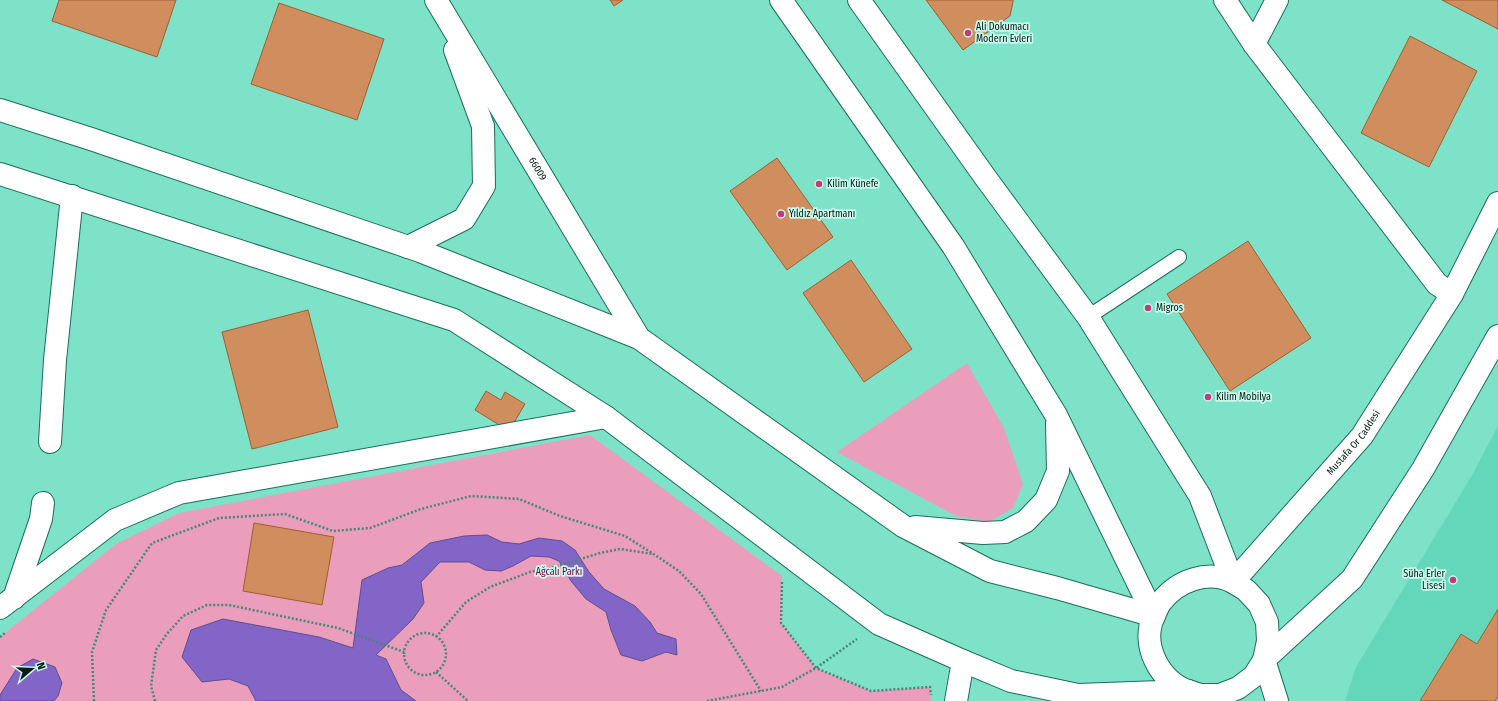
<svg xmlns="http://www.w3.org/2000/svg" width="1498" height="701" viewBox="0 0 1498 701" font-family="'Fira Sans Condensed',sans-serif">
<rect width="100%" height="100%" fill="#7de2c8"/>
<path fill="#64d7bb" d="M 1498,426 L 1498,701 L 1345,701 L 1356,667 L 1471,477 Z"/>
<path fill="#eb9ebb" d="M 967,363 L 1004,428 L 1023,484 L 1013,508 L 989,522 L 956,516 L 837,452 Z
M 590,435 L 782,576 L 781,623 L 816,668 L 871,691 L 930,687 L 931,701 L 0,701 L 0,637 L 116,544 L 179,513 Z"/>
<path fill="#8365c8" stroke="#5c4f92" d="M 487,535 L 502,542 L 519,544 L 539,538 L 562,541 L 575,550 L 589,572 L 604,589 L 635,606 L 650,622 L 657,633 L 676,639 L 677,655 L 666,652 L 642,661 L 621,655 L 611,630 L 606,612 L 586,599 L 571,581 L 559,561 L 549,557 L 531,556 L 513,566 L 501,571 L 485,570 L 469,562 L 440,562 L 421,582 L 424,603 L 413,619 L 376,655 L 386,659 L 401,690 L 416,701 L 256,701 L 248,686 L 229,679 L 202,682 L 182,657 L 191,630 L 223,619 L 319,637 L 353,648 L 362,580 L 388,568 L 402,565 L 430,543 L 464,536 Z
M 33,659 L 55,667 L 62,683 L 58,696 L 54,701 L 0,701 L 0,695 L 17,668 Z"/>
<path fill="#d08d5e" stroke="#9f5f30" d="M 59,0 L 176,0 L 157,57 L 52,21 Z
M 610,0 L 623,0 L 614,6 Z
M 926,0 L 1013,0 L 1013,2 L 1010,16 L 963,50 Z
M 1442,0 L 1498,0 L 1498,29 Z
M 279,3 L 384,39 L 357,120 L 251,84 Z
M 1410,36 L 1477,71 L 1429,167 L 1361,133 Z
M 777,158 L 833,237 L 787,270 L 730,191 Z
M 1248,241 L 1311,338 L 1230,391 L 1167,294 Z
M 851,260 L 912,349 L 864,382 L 803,293 Z
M 308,310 L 338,427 L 252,449 L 222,332 Z
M 486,391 L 501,400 L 505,392 L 525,404 L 509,431 L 475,410 Z
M 254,523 L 334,537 L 322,605 L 243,591 Z
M 1498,609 L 1498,696 L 1495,701 L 1420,701 L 1461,634 L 1477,644 Z"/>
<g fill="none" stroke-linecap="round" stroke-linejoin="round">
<defs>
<path id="service" d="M 1088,317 L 1179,257"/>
<g id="minor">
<path id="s1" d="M 436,0 L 639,338"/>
<path d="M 1225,0 L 1254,44 L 1437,284 L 1452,294"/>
<path d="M 1254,44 L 1277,0"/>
<path d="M 408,247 L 464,219 L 484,186 L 483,126 L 455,50"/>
<path d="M 50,442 L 55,360 L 72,196"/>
<path d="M 14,598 L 41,519 L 43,503"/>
<path d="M 0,608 L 115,520 L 179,493 L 606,417"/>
<path d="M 956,701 L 963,661"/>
</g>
<g id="tertiary">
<path id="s2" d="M 1154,616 C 1156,611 1158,606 1161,602 C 1177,581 1208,569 1233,582 L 1362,436 L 1452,294 L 1498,203"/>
<path d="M 1188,691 L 1200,695 L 1220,695 L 1238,688 L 1254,676 L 1264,660 L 1352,579 L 1423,469 L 1498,336"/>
</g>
<path id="secondary" d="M 781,0 L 953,246 L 1056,415 L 1154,616 C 1140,644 1160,682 1188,691 L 1189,693
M 859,0 L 985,177 L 1088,317 L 1200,496 L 1233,582 L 1246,590 L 1259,604 L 1267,622 L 1268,641 L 1264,660 L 1277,701
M 0,110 L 91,139 L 420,251 L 639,338 L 903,526 L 990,571 L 1057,588 L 1154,616
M 0,174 L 454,320 L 606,417 L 879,624 L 963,661 L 1011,681 L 1078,695 L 1188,691
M 915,527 L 983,533 L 1005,532 L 1026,521 L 1046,500 L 1058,471 L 1057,423"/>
</defs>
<use href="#service" stroke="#1a6e5c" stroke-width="16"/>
<use href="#minor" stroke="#1a6e5c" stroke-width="24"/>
<use href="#tertiary" stroke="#1a6e5c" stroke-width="24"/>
<use href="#secondary" stroke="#1a6e5c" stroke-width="24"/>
<path stroke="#487" stroke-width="2.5" stroke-dasharray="2 2" stroke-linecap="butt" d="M 782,582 L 781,623 L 816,668 L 871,691 L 930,687 L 931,695
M404 654a21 21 0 1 1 42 0a21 21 0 1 1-42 0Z
M 0,637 L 5,633
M 436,637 L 466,602 L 490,587 L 530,572 L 551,568 L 600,553 L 620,549 L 653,554
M 436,672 L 468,701
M 94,701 L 92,652 L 106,610 L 152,543 L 219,518 L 285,514 L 333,531 L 370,528 L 421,509 L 471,496 L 519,499 L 560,516 L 625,536 L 655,555 L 679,571 L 701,594 L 761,691
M 155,701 L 151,686 L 156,650 L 166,635 L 183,616 L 207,605 L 229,605 L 338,628 L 404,652
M 707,701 L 782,687 L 816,668 L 857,639"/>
<use href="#service" stroke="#fff" stroke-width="14"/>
<use href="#minor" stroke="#fff" stroke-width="22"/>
<use href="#tertiary" stroke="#fff" stroke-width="22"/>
<use href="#secondary" stroke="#fff" stroke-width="22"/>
</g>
<g fill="#c13a7a" stroke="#caf9eb" stroke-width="1.5">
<circle cx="968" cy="33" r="4"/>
<circle cx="819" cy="184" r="4"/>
<circle cx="781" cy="214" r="4"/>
<circle cx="1148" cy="308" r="4"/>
<circle cx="1208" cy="397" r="4"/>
<circle cx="1453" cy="580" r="4"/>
</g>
<g text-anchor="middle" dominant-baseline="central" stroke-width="3.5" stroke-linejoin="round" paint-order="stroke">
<g font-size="10" fill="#001c15" stroke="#caf9eb" text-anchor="start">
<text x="976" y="27">Ali Dokumacı<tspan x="976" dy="12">Modern Evleri</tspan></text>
<text x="827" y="184">Kilim Künefe</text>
<text x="789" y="214">Yıldız Apartmanı</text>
<text x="1156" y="308">Migros</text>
<text x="1216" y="397">Kilim Mobilya</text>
<text x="1445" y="574" text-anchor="end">Süha Erler<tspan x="1445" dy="12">Lisesi</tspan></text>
</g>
<g font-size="10" fill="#001c15" stroke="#caf9eb">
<text stroke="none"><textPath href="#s1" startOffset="197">66009</textPath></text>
<text stroke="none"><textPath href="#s2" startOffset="281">Mustafa Or Caddesi</textPath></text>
</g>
<g font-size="10" fill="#700540" stroke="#caf9eb">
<text x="559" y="572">Ağcalı Parkı</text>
</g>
</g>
<g transform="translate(32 669) rotate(71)" stroke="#caf9eb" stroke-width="3" paint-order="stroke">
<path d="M0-3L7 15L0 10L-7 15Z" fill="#001c15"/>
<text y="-6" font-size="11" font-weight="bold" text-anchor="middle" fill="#001c15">N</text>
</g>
</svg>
